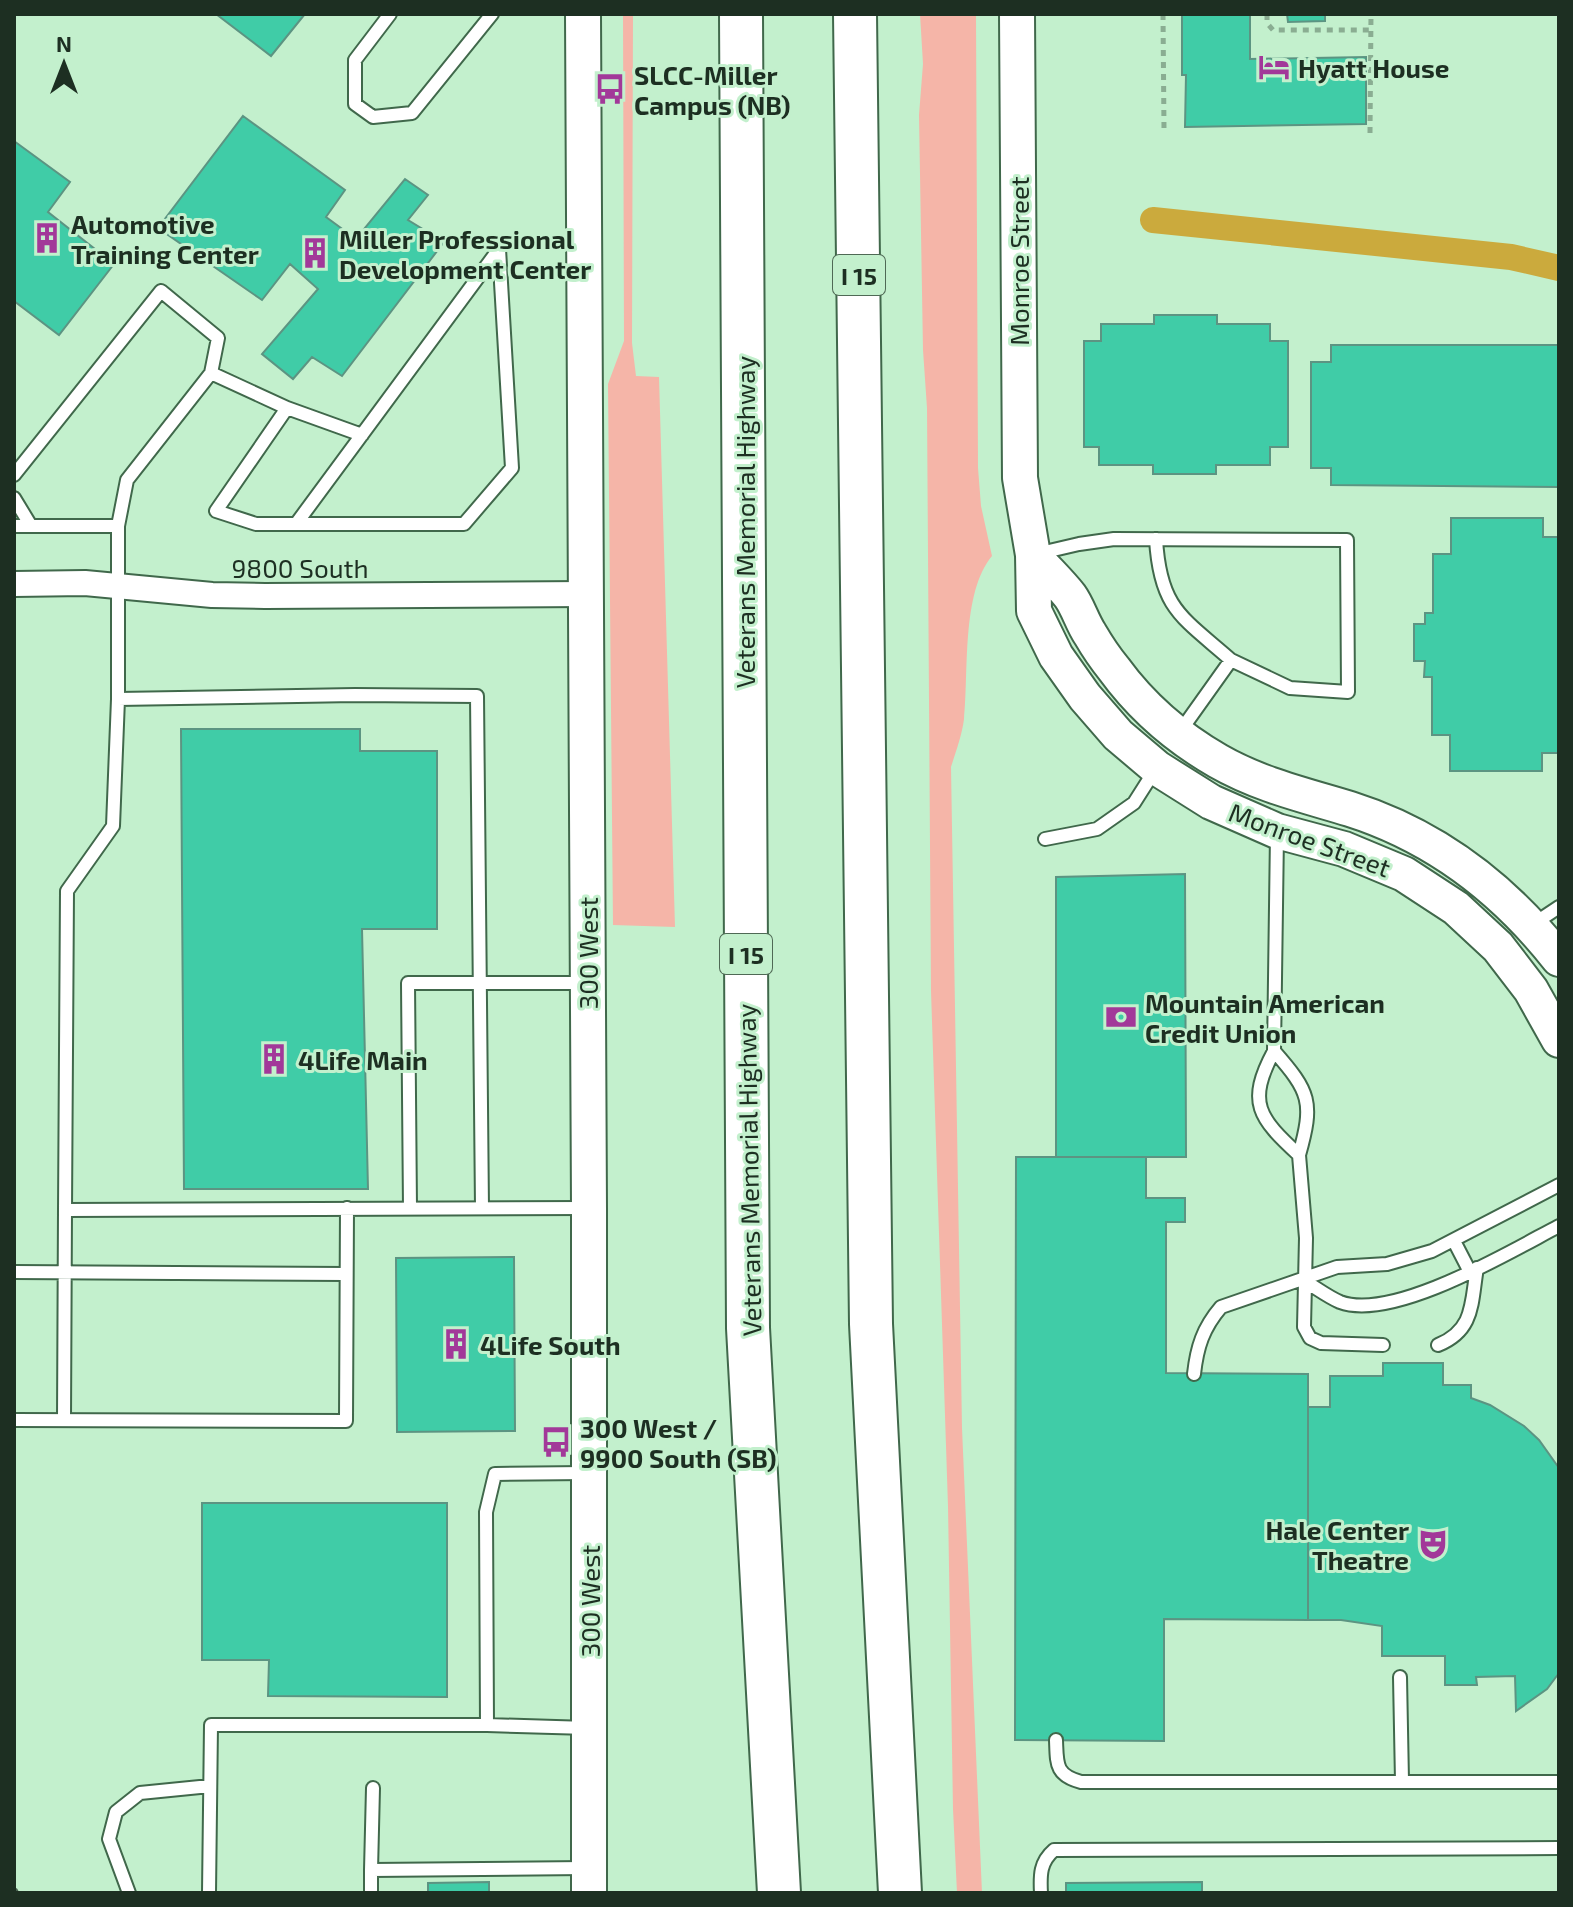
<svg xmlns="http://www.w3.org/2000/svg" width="1573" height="1907" viewBox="0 0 1573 1907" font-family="'Exo 2',sans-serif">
<rect width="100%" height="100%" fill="#c3f0cd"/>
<path fill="#f5b5a8" d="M 623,14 L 633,14 L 632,343 L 636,376 L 659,377 L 675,927 L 613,925 L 608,384 L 624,341 Z
M 920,14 L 976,14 L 978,468 L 981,506 L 992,556 C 961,593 969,673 964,719 C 962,735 956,751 951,767 L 962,1428 L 982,1893 L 957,1893 L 953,1809 L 948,1506 L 931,991 L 927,408 L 923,350 L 919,115 L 923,64 Z"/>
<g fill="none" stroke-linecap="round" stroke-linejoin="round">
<path stroke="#cbaa3d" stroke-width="26" d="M 1153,220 L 1511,257 L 1559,268"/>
</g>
<path fill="#40cca7" stroke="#5c9482" stroke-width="2" d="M 216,14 L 305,14 L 271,56 Z
M 1182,14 L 1250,14 L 1250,59 L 1366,57 L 1366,124 L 1185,127 L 1186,75 L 1182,75 Z
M 1287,14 L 1325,14 L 1325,21 L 1288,22 Z
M 243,116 L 345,190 L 326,217 L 356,239 L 405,179 L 428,195 L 408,220 L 444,242 L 342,376 L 312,357 L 293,379 L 262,354 L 318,289 L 290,264 L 262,300 L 158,228 Z
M 14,141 L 70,182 L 48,212 L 114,264 L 59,335 L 14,301 Z
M 1154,315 L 1217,315 L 1217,324 L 1270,324 L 1270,341 L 1288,341 L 1288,447 L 1270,447 L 1270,465 L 1216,465 L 1216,474 L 1153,474 L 1153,465 L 1099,465 L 1099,447 L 1084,447 L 1084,341 L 1101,341 L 1101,324 L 1154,324 Z
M 1331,345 L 1559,345 L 1559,487 L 1331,485 L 1331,468 L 1311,468 L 1311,362 L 1331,362 Z
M 1451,518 L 1543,518 L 1543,537 L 1559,537 L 1559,753 L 1542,753 L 1542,771 L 1450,771 L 1450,735 L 1432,735 L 1432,677 L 1424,677 L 1425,661 L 1414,661 L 1414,624 L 1425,624 L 1425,613 L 1433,613 L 1433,554 L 1451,554 Z
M 181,729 L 360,729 L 360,751 L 437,751 L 437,929 L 362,929 L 368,1189 L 184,1189 Z
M 1185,874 L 1186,1157 L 1056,1157 L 1056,877 Z
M 1016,1157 L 1146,1157 L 1146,1198 L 1185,1198 L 1185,1222 L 1166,1222 L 1166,1373 L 1308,1374 L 1308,1620 L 1164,1619 L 1164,1741 L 1015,1740 Z
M 514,1257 L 515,1431 L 397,1432 L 396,1258 Z
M 1383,1363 L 1443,1363 L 1443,1385 L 1471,1385 L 1471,1398 L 1490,1405 L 1524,1426 L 1539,1440 L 1559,1468 L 1559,1673 L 1547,1689 L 1516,1711 L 1515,1676 L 1476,1677 L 1477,1685 L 1445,1685 L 1445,1656 L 1382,1656 L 1382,1626 L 1341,1620 L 1308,1620 L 1308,1407 L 1330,1407 L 1330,1376 L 1383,1376 Z
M 202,1503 L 447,1503 L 447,1697 L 268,1696 L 269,1660 L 202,1660 Z
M 489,1882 L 489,1893 L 428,1893 L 428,1883 Z
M 1202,1882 L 1202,1893 L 1066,1893 L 1066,1883 Z"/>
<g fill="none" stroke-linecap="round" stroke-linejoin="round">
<defs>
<path id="lane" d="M 390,14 L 355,60 L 355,104 L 373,117 L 412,113 L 492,14
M 287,408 L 362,435
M 14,475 L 161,291 L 218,338 L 211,373
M 14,498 L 31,526
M 14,526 L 118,526 L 118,699 L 113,826 L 67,891 L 65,1210 L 586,1208
M 118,526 L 127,480 L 211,373 L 287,408 L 216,511 L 256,524 L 464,524 L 512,468 L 499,249 L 296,524
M 1156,539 C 1160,609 1182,617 1231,660
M 1036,554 L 1079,544 L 1114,539 L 1347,540 L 1348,692 L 1290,688 L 1231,660 L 1179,733
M 118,699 L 355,695 L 477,696 L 482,1208
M 1277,834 L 1274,1051 C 1246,1103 1259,1118 1299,1155 L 1306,1238 L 1304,1327 L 1310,1338 L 1321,1343 L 1383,1345
M 1045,839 L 1097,829 L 1134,803 L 1155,770
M 1532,925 L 1559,907
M 1274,1051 C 1310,1092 1314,1102 1299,1155
M 410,1208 L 408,983 L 584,983
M 1454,1241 L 1470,1272
M 14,1272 L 346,1274
M 1303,1280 C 1315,1287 1328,1297 1340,1302 C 1393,1322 1511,1251 1559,1226
M 1438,1345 C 1475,1330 1471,1302 1477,1268
M 1194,1374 C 1197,1347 1203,1328 1221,1307 L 1337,1267 L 1387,1264 L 1432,1251 L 1559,1185
M 14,1420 L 346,1421 L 347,1208
M 64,1420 L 65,1210
M 1400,1677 L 1402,1781
M 487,1725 L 588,1728
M 1056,1740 C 1057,1764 1055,1775 1081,1782 L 1559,1782
M 371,1870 L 373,1788
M 129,1893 L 109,1839 L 116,1812 L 140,1793 L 210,1786
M 209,1893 L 211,1725 L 487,1725 L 486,1512 L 495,1474 L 586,1473
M 371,1893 L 371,1870 L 586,1868
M 1041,1893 C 1040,1875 1040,1862 1054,1850 L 1559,1848"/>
<path id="street" d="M 14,584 L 85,583 L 212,595 L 265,596 L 587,594"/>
<path id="secondary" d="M 583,14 L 589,1208 L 589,1893
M 1017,14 L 1020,478 L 1033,555 L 1034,611 L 1056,656 L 1085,697 L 1118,735 L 1157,768 L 1211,802 L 1277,831 L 1344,849 L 1404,874 L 1456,908 L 1498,947 L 1531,990 L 1559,1040
M 1033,555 C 1045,569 1059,582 1070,596 C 1078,607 1082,622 1090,634 C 1097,646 1105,658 1114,669 C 1141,706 1178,738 1218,761 C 1260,785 1304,795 1350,809 C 1435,836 1504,889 1559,959"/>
<path id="highway" d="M 741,14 L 748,1328 L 779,1893
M 855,14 L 871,1324 L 900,1893"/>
</defs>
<use href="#lane" stroke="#40684b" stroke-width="16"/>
<use href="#street" stroke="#40684b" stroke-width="28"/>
<use href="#secondary" stroke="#40684b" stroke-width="38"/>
<use href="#highway" stroke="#40684b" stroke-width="46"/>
<path stroke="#8aad92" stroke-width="5" stroke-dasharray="6 6" stroke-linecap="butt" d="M 1163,14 L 1164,129
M 1267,14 L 1267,23 L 1273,30 L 1372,30
M 1370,133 L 1371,14"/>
<use href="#lane" stroke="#fff" stroke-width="12"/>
<use href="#street" stroke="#fff" stroke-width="24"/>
<use href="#secondary" stroke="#fff" stroke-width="34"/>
<use href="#highway" stroke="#fff" stroke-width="42"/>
<defs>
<path id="rail" d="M 14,1892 L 14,1893"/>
</defs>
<use href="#rail" stroke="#48614f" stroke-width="9"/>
<use href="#rail" stroke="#c3f0cd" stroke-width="6" stroke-dasharray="18" stroke-linecap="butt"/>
</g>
<defs>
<symbol id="hotel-bare" viewBox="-9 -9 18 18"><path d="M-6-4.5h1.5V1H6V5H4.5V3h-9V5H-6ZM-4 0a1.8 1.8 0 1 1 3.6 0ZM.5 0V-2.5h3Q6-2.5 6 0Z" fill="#a23899" stroke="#c3f0cd" stroke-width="2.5" paint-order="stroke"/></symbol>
<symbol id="bus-bare" viewBox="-9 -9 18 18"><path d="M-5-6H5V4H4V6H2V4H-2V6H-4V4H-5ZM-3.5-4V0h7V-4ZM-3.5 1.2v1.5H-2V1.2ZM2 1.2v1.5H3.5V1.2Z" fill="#a23899" stroke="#c3f0cd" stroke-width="2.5" paint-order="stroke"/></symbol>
<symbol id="building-bare" viewBox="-9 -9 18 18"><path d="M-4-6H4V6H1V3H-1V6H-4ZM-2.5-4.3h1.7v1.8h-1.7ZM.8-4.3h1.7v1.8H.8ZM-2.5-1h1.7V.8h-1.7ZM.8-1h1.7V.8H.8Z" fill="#a23899" stroke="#c3f0cd" stroke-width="2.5" paint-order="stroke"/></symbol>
<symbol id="bank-bare" viewBox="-9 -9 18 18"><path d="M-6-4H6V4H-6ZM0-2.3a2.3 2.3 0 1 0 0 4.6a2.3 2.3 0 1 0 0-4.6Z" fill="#a23899" stroke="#c3f0cd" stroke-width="2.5" paint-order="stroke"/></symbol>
<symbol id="theatre-bare" viewBox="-9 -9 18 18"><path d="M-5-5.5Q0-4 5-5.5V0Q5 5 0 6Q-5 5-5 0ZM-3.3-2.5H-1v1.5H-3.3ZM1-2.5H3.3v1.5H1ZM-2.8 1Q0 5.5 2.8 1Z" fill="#a23899" stroke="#c3f0cd" stroke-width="2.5" paint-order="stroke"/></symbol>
</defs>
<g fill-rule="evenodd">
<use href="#hotel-bare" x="1252" y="45" width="44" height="44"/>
<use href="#bus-bare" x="588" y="67" width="44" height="44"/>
<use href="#building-bare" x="25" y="216" width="44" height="44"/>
<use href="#building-bare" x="293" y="231" width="44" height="44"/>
<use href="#bank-bare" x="1099" y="995" width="44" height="44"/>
<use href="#building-bare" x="252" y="1037" width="44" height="44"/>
<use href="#building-bare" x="434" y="1322" width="44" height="44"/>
<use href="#bus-bare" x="534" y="1420" width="44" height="44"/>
<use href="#theatre-bare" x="1411" y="1522" width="44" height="44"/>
</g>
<g text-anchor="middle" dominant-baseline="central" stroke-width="6" stroke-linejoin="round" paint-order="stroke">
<g fill="#c3f0cd" stroke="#4f6955" stroke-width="2">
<rect x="833" y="255" width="52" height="40" rx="6"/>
<rect x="720" y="934" width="52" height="40" rx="6"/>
</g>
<g font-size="24" font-weight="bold" fill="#1d2f22">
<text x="859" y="275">I 15</text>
<text x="746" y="954">I 15</text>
</g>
<g font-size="26" font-weight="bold" fill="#1d2f22" stroke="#c3f0cd" text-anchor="start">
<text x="1298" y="67">Hyatt House</text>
<text x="634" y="74">SLCC-Miller<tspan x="634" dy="30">Campus (NB)</tspan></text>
<text x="71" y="223">Automotive<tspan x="71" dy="30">Training Center</tspan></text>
<text x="339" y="238">Miller Professional<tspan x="339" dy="30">Development Center</tspan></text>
<text x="1145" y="1002">Mountain American<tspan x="1145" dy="30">Credit Union</tspan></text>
<text x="298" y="1059">4Life Main</text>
<text x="480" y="1344">4Life South</text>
<text x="580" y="1427">300 West /<tspan x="580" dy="30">9900 South (SB)</tspan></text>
<text x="1409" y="1529" text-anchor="end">Hale Center<tspan x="1409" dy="30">Theatre</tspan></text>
</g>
<g font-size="26" fill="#1d2f22" stroke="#c3f0cd">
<text transform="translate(1018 261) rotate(-90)">Monroe Street</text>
<text transform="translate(744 522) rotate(-90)">Veterans Memorial Highway</text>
<text x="300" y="567">9800 South</text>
<text transform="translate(1310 839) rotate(20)">Monroe Street</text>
<text transform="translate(587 953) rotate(-90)">300 West</text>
<text transform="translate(748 1170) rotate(-91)">Veterans Memorial Highway</text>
<text transform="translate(589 1601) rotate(-90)">300 West</text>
</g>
</g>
<rect width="1573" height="1907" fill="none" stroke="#1d2f22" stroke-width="32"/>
<g transform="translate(64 64)" stroke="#c3f0cd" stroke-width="6" paint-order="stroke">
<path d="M0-6L14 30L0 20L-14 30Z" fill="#1d2f22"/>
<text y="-12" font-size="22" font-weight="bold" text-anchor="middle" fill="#1d2f22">N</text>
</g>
</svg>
